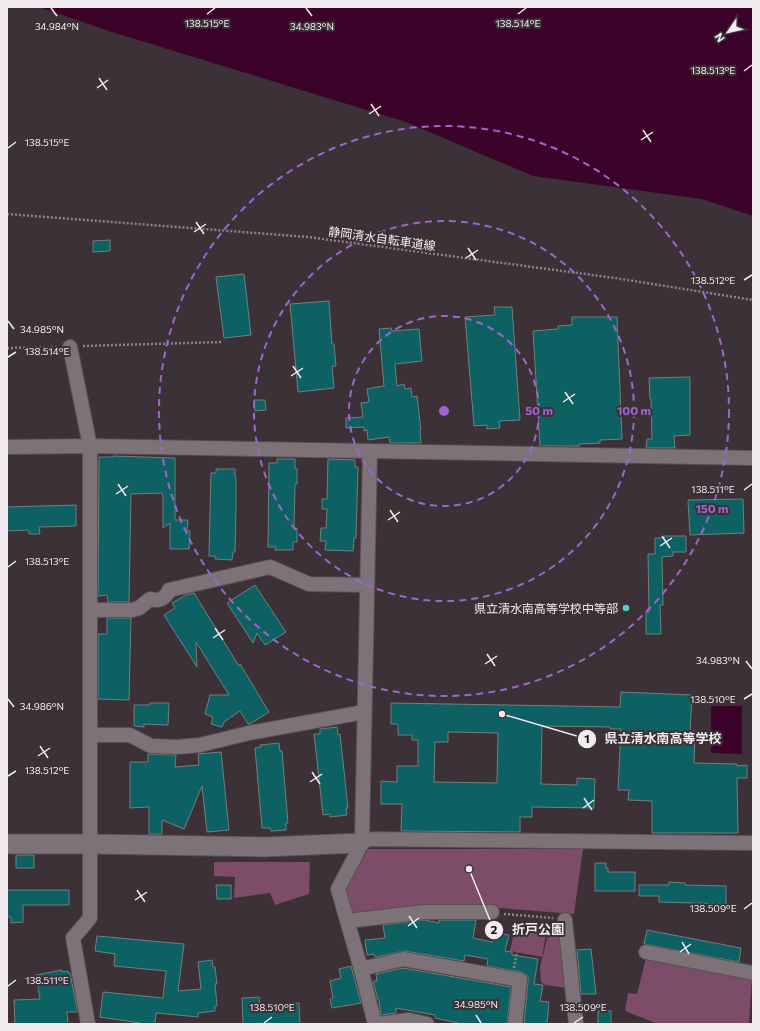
<svg xmlns="http://www.w3.org/2000/svg" width="760" height="1031" viewBox="0 0 760 1031" font-family="Commissioner,'Noto Sans JP',sans-serif">
<rect width="100%" height="100%" fill="#3b3136"/>
<path fill="#7c4c68" d="M 368,849 L 583,849 L 574,914 L 462,905 L 351,915 L 346,889 Z
M 214,862 L 310,862 L 309,894 L 275,905 L 270,893 L 234,898 L 235,877 L 214,876 Z
M 516,922 L 547,928 L 542,957 L 510,951 Z
M 550,927 L 563,929 L 568,988 L 545,985 L 541,982 L 540,967 Z
M 646,958 L 752,979 L 749,1024 L 658,1024 L 625,1011 L 628,993 L 637,994 Z"/>
<path fill="#3b022a" d="M 39,7 L 753,7 L 753,216 L 702,199 L 533,176 L 406,122 L 112,32 Z
M 711,706 L 742,706 L 742,754 L 711,753 Z"/>
<path fill="#0d6163" stroke="#718080" fill-rule="evenodd" d="M 110,240 L 110,251 L 93,252 L 93,241 Z
M 244,274 L 251,335 L 224,338 L 216,277 Z
M 329,301 L 332,344 L 334,344 L 336,366 L 332,366 L 334,388 L 298,392 L 290,304 Z
M 494,307 L 512,307 L 520,420 L 499,421 L 500,428 L 487,429 L 487,425 L 474,426 L 465,317 L 495,315 Z
M 572,317 L 617,317 L 622,439 L 600,440 L 600,443 L 579,444 L 579,446 L 540,446 L 533,331 L 558,329 L 558,326 L 572,325 Z
M 391,328 L 392,331 L 419,329 L 422,361 L 395,364 L 397,386 L 404,384 L 405,389 L 411,388 L 412,397 L 417,396 L 421,430 L 420,430 L 421,443 L 390,443 L 389,437 L 368,440 L 367,430 L 364,431 L 364,427 L 346,428 L 346,418 L 363,417 L 361,403 L 369,402 L 367,389 L 384,386 L 379,329 Z
M 690,377 L 690,435 L 674,436 L 675,448 L 646,448 L 647,439 L 652,439 L 651,399 L 650,399 L 649,378 Z
M 254,400 L 265,400 L 266,410 L 255,411 Z
M 113,456 L 175,458 L 175,520 L 188,520 L 187,531 L 190,531 L 189,549 L 170,549 L 170,523 L 163,528 L 163,497 L 162,493 L 131,494 L 129,602 L 108,602 L 107,595 L 98,596 L 99,457 L 113,457 Z
M 277,459 L 295,459 L 295,469 L 297,469 L 297,484 L 295,484 L 294,528 L 297,528 L 297,542 L 293,542 L 293,550 L 275,550 L 276,547 L 268,547 L 269,463 L 277,463 Z
M 328,459 L 355,460 L 355,467 L 358,467 L 356,538 L 354,538 L 353,551 L 325,550 L 326,541 L 320,541 L 321,528 L 326,528 L 327,509 L 322,509 L 322,499 L 327,499 Z
M 216,469 L 235,469 L 235,477 L 236,478 L 236,507 L 235,552 L 233,552 L 232,560 L 215,559 L 215,556 L 209,556 L 211,473 L 216,473 Z
M 743,499 L 744,533 L 690,535 L 688,500 Z
M 76,505 L 76,526 L 39,527 L 40,534 L 29,534 L 28,530 L 7,531 L 7,507 Z
M 664,536 L 686,536 L 686,552 L 673,552 L 673,556 L 662,557 L 663,605 L 660,605 L 661,634 L 646,634 L 646,612 L 649,612 L 648,554 L 655,554 L 655,538 L 664,538 Z
M 255,585 L 286,632 L 265,645 L 257,633 L 253,643 L 227,603 Z
M 194,593 L 239,666 L 240,664 L 269,712 L 250,724 L 248,724 L 240,711 L 224,722 L 222,727 L 211,724 L 213,717 L 205,714 L 210,695 L 229,695 L 196,642 L 197,667 L 164,615 L 175,608 L 172,603 L 186,595 Z
M 107,618 L 131,618 L 129,700 L 98,699 L 98,634 L 107,634 Z
M 621,692 L 692,695 L 690,731 L 695,731 L 694,763 L 737,764 L 737,766 L 747,765 L 747,778 L 737,778 L 738,833 L 652,833 L 652,801 L 628,800 L 629,790 L 618,790 L 621,729 L 610,729 L 610,727 L 542,726 L 541,784 L 577,785 L 577,778 L 595,779 L 594,808 L 532,807 L 532,817 L 520,817 L 520,832 L 401,831 L 402,804 L 381,804 L 381,781 L 397,782 L 397,766 L 418,766 L 418,740 L 412,740 L 412,735 L 398,735 L 398,724 L 391,724 L 391,703 L 620,707 ZM 448,732 L 498,733 L 497,783 L 434,782 L 435,742 L 448,742 Z
M 150,703 L 169,703 L 168,725 L 144,724 L 144,727 L 134,726 L 134,705 L 150,705 Z
M 337,727 L 338,735 L 340,734 L 348,808 L 346,808 L 347,815 L 330,817 L 330,814 L 323,815 L 314,734 L 320,734 L 320,729 Z
M 279,743 L 280,751 L 282,751 L 288,823 L 286,823 L 286,830 L 271,831 L 270,828 L 262,828 L 255,748 L 261,747 L 260,745 Z
M 221,752 L 229,830 L 207,832 L 202,786 L 184,829 L 162,820 L 162,834 L 149,834 L 149,807 L 130,808 L 130,762 L 148,762 L 148,754 L 176,755 L 175,767 L 199,765 L 198,754 Z
M 16,855 L 34,855 L 34,868 L 16,868 Z
M 595,863 L 606,863 L 606,868 L 608,868 L 608,872 L 635,872 L 635,891 L 595,891 Z
M 669,882 L 685,883 L 685,885 L 726,886 L 726,904 L 659,902 L 659,896 L 639,896 L 639,885 L 669,885 Z
M 216,885 L 231,885 L 231,899 L 217,899 Z
M 7,890 L 69,890 L 69,905 L 23,905 L 23,922 L 11,923 L 11,917 L 7,917 Z
M 425,920 L 439,923 L 439,920 L 476,920 L 473,938 L 492,942 L 494,932 L 509,935 L 505,951 L 512,952 L 512,955 L 538,959 L 534,984 L 543,985 L 540,1001 L 549,1002 L 547,1024 L 524,1024 L 528,981 L 528,976 L 522,972 L 487,966 L 488,959 L 465,955 L 464,961 L 404,951 L 375,957 L 374,954 L 367,955 L 365,940 L 385,938 L 383,925 Z
M 647,930 L 741,948 L 739,962 L 644,944 Z
M 97,936 L 184,944 L 178,991 L 201,989 L 198,962 L 212,960 L 213,967 L 215,967 L 217,984 L 215,984 L 217,1006 L 215,1006 L 215,1011 L 198,1013 L 198,1017 L 156,1013 L 155,1024 L 140,1024 L 140,1023 L 100,1017 L 103,992 L 163,998 L 166,971 L 114,966 L 115,954 L 95,951 Z
M 591,949 L 596,994 L 581,994 L 577,950 Z
M 351,966 L 361,1003 L 332,1008 L 330,999 L 333,998 L 330,981 L 341,978 L 339,969 Z
M 403,968 L 511,987 L 507,1024 L 458,1024 L 458,1023 L 435,1018 L 435,1015 L 396,1008 L 396,1013 L 381,1015 L 379,1000 L 378,1000 L 373,981 L 377,981 L 376,974 Z
M 62,970 L 62,972 L 68,971 L 68,973 L 70,973 L 77,1009 L 77,1012 L 67,1012 L 68,1024 L 15,1024 L 14,1000 L 40,999 L 36,975 Z
M 259,997 L 260,1005 L 299,1003 L 300,1024 L 243,1024 L 242,998 Z
M 598,1011 L 611,1011 L 611,1024 L 598,1024 Z"/>
<g fill="none" stroke-linecap="round" stroke-linejoin="round">
<defs>
<path id="street" d="M 70,347 L 90,446 L 90,918 L 73,938 L 88,1024
M 7,447 L 90,446 L 753,458
M 370,451 L 362,839 L 358,851 L 338,889 L 361,969 L 375,1024
M 90,610 L 132,610 L 139,608 L 150,599 C 159,602 166,598 169,590 L 270,567 L 309,584 L 367,585
M 90,735 L 130,735 L 151,746 L 177,747 L 200,745 L 249,733 L 364,712
M 362,839 L 753,843
M 565,920 L 576,1024
M 347,921 L 425,912 L 492,912
M 646,952 L 753,973
M 361,969 L 403,959 L 520,980 L 515,1024
M 379,1024 L 409,1020 L 427,1024"/>
<path id="secondary" d="M 7,844 L 90,844 L 264,847 L 360,843"/>
</defs>
<use href="#street" stroke="#585054" stroke-width="16"/>
<use href="#secondary" stroke="#585054" stroke-width="21"/>
<path stroke="#8c8388" stroke-width="2.5" stroke-dasharray="2 2" stroke-linecap="butt" d="M 7,214 L 308,237 L 615,278 L 753,300
M 83,346 L 222,342
M 7,348 L 58,347
M 504,914 L 553,918
M 514,968 L 517,952"/>
<use href="#street" stroke="#7e7279" stroke-width="14"/>
<use href="#secondary" stroke="#7e7279" stroke-width="19"/>
</g>
<path fill="none" stroke="#f2ebef" stroke-width="1.5" d="M 51,8 L 57,16M 306,8 L 312,16M 207,14 L 215,8M 518,14 L 526,8M 744,71 L 752,65M 99,78 L 107,90M 97,88 L 108,80M 371,104 L 379,116M 369,114 L 381,106M 643,130 L 651,142M 641,140 L 653,132M 8,148 L 16,142M 196,222 L 204,234M 194,232 L 206,224M 468,248 L 476,260M 466,258 L 478,250M 744,280 L 752,275M 8,321 L 14,329M 8,357 L 16,352M 293,366 L 301,378M 291,376 L 303,368M 565,392 L 573,404M 563,402 L 575,394M 118,484 L 126,496M 744,490 L 752,484M 116,494 L 128,486M 390,510 L 398,522M 388,520 L 400,512M 662,536 L 670,548M 660,546 L 672,538M 8,567 L 16,561M 215,628 L 223,640M 213,638 L 225,630M 487,654 L 495,666M 746,661 L 752,669M 485,664 L 497,656M 8,699 L 14,707M 744,699 L 752,694M 40,746 L 48,758M 38,756 L 50,748M 312,772 L 320,784M 8,776 L 16,771M 310,782 L 322,774M 584,798 L 592,810M 583,808 L 594,800M 137,890 L 145,902M 135,900 L 147,892M 744,909 L 752,903M 409,916 L 417,928M 408,926 L 419,918M 682,942 L 689,954M 680,952 L 691,944M 8,986 L 16,980M 476,1015 L 481,1023M 264,1023 L 272,1017M 574,1023 L 583,1017"/>
<g fill="none" stroke="#9f65cd" stroke-width="2" stroke-dasharray="7 5">
<circle cx="444" cy="411" r="95"/>
<circle cx="444" cy="411" r="190"/>
<circle cx="444" cy="411" r="285"/>
</g>
<circle fill="#52cdcf" stroke="#3b3136" stroke-width="1.5" cx="626" cy="608" r="4"/>
<g text-anchor="middle" dominant-baseline="central" stroke-width="4" stroke-linejoin="round" paint-order="stroke">
<g font-size="12" fill="#f2ebef" stroke="#3b3136">
<text transform="translate(382 238) rotate(8)">静岡清水自転車道線</text>
</g>
<g font-size="12" fill="#f2ebef" stroke="#3b3136" text-anchor="end">
<text x="618" y="608">県立清水南高等学校中等部</text>
</g>
</g>
<g font-size="10" text-anchor="middle" fill="#f2ebef" stroke="#3b3136" stroke-width="4" stroke-linejoin="round" paint-order="stroke">
<text x="207" y="27">138.515°E</text>
<text x="518" y="27">138.514°E</text>
<text x="57" y="30">34.984°N</text>
<text x="312" y="30">34.983°N</text>
<text x="713" y="74">138.513°E</text>
<text x="47" y="146">138.515°E</text>
<text x="713" y="284">138.512°E</text>
<text x="42" y="333">34.985°N</text>
<text x="47" y="355">138.514°E</text>
<text x="713" y="493">138.511°E</text>
<text x="47" y="565">138.513°E</text>
<text x="718" y="664">34.983°N</text>
<text x="713" y="703">138.510°E</text>
<text x="42" y="710">34.986°N</text>
<text x="47" y="774">138.512°E</text>
<text x="713" y="912">138.509°E</text>
<text x="47" y="984">138.511°E</text>
<text x="476" y="1008">34.985°N</text>
<text x="272" y="1011">138.510°E</text>
<text x="583" y="1011">138.509°E</text>
</g>
<circle cx="444" cy="411" r="6" fill="#9f65cd" stroke="#3b3136" stroke-width="2"/>
<g font-size="12" text-anchor="middle" font-weight="bold" fill="#9f65cd" stroke="#3b3136" stroke-width="4" stroke-linejoin="round" paint-order="stroke">
<text x="539" y="415">50 m</text>
<text x="634" y="415">100 m</text>
<text x="712" y="513">150 m</text>
</g>
<path fill="none" stroke="#f2ebef" stroke-width="1.5" d="M502 714L587 739M469 869L494 930"/>
<g fill="#f2ebef" stroke="#3b3136" stroke-width="1.5">
<circle cx="502" cy="714" r="4"/>
<circle cx="469" cy="869" r="4"/>
<circle cx="587" cy="739" r="10"/>
<circle cx="494" cy="930" r="10"/>
</g>
<g font-size="12" text-anchor="middle" font-weight="bold" fill="#111">
<text x="587" y="743">1</text>
<text x="494" y="934">2</text>
</g>
<g font-size="13" text-anchor="middle" font-weight="bold" fill="#f2ebef" stroke="#3b3136" stroke-width="4" stroke-linejoin="round" paint-order="stroke">
<text x="663" y="743">県立清水南高等学校</text>
<text x="538" y="934">折戸公園</text>
</g>
<rect width="760" height="1031" fill="none" stroke="#f2ebef" stroke-width="16"/>
<g transform="translate(728 32) rotate(236)" stroke="#3b3136" stroke-width="3" paint-order="stroke">
<path d="M0-3L7 15L0 10L-7 15Z" fill="#f2ebef"/>
<text y="-6" font-size="11" font-weight="bold" text-anchor="middle" fill="#f2ebef">N</text>
</g>
</svg>
